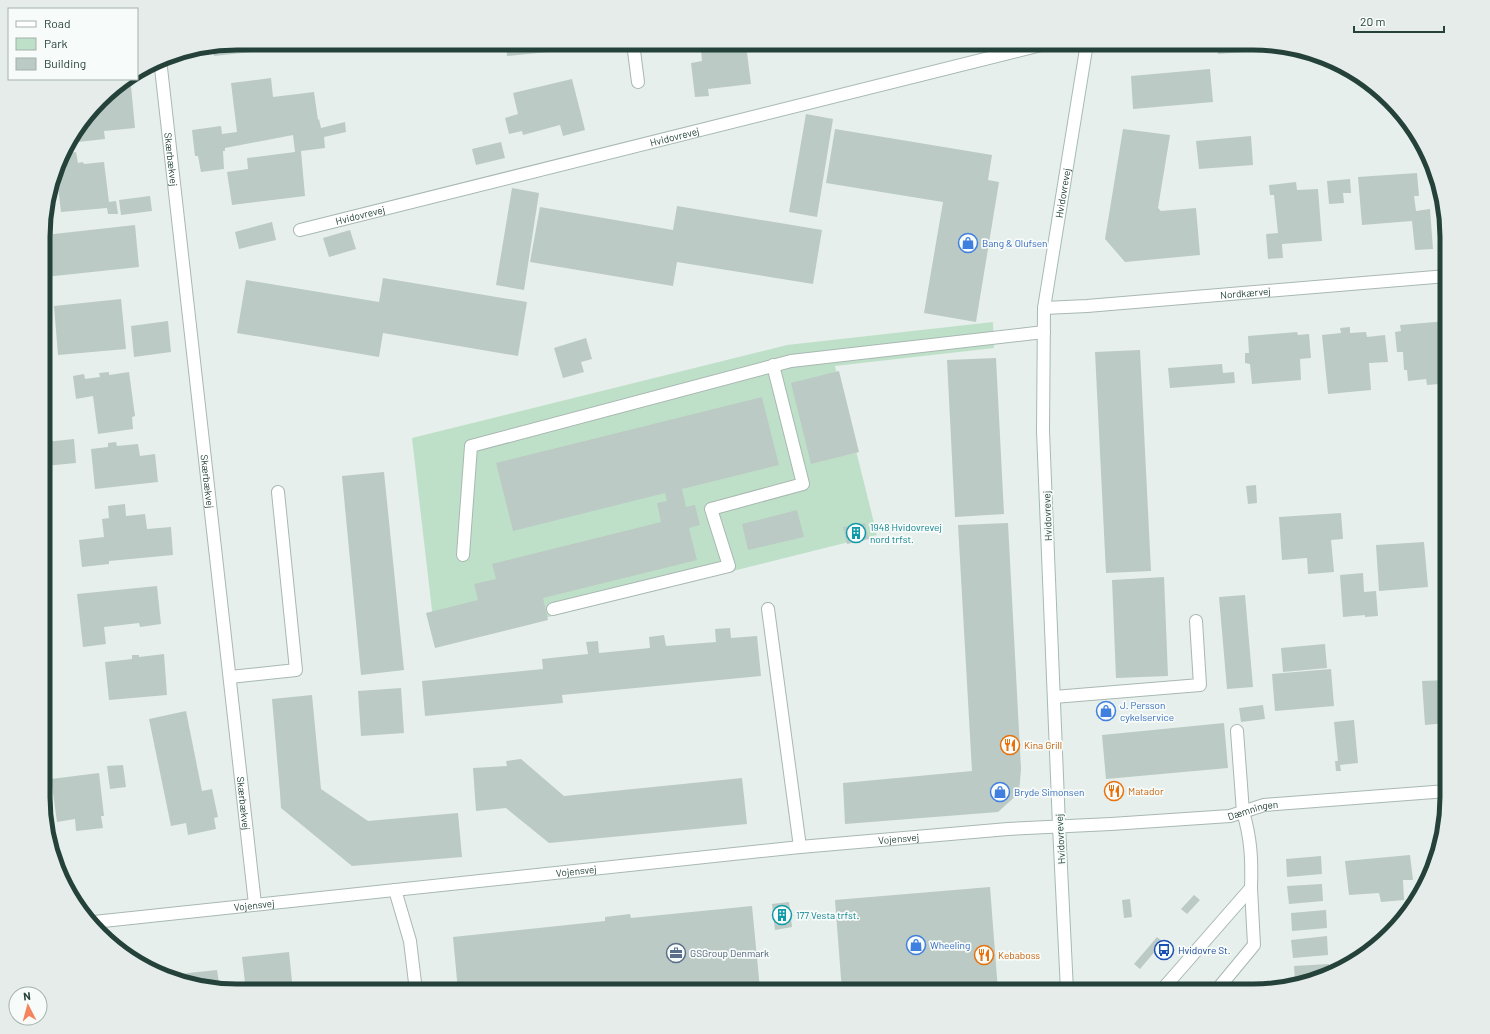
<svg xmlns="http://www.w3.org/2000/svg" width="1490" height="1034" viewBox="0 0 1490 1034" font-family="Barlow,sans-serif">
<rect width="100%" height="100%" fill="#e6efeb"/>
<path fill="#bfe0c8" d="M 993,322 L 994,348 L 835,366 L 877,535 L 436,645 L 412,438 L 787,345 Z"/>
<path fill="#bbcac4" d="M 237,43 L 299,43 L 299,44 L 269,47 L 269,50 L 214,56 L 213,48 Z
M 506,43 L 597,43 L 597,47 L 507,56 Z
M 887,43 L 902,43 L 902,44 L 888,46 Z
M 939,43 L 954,43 L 954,47 L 940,50 Z
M 1217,43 L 1266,43 L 1312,53 L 1283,55 L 1282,49 L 1218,54 Z
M 746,45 L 751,84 L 708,89 L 709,96 L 695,97 L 691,63 L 702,61 L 701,50 Z
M 1210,69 L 1213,102 L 1133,109 L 1131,76 Z
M 271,78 L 273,97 L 314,92 L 318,120 L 319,119 L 321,128 L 345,122 L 346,132 L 324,137 L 325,148 L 301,151 L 305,196 L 232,205 L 227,172 L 248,169 L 247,158 L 295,152 L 293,135 L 225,148 L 225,151 L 223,151 L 224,169 L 201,172 L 198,156 L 195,156 L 192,130 L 221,126 L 222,134 L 237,132 L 231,83 Z
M 572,79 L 585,130 L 563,136 L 560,125 L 523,135 L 522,131 L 509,134 L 505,118 L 518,114 L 513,93 Z
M 131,86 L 135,128 L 104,131 L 105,139 L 69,143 L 109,91 L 114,88 Z
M 806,114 L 833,119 L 817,217 L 789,212 Z
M 835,129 L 992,155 L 988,180 L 999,182 L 976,322 L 924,313 L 943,202 L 826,183 Z
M 1123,129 L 1170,135 L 1158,208 L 1161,211 L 1196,208 L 1200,255 L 1125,262 L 1105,239 Z
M 1251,136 L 1253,165 L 1199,169 L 1196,141 Z
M 501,142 L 505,158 L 476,165 L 472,149 Z
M 76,152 L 78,163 L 83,162 L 84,164 L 104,162 L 109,202 L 116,201 L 118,214 L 108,214 L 107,208 L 61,212 L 58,187 L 52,188 L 62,154 Z
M 1417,173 L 1419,196 L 1414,196 L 1416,211 L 1430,209 L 1433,249 L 1415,250 L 1412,221 L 1362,225 L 1358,177 Z
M 1350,179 L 1351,193 L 1343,193 L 1344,203 L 1329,204 L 1327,181 Z
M 1296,182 L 1297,190 L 1318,189 L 1322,241 L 1282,244 L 1283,258 L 1268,259 L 1266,234 L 1278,233 L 1274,195 L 1270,195 L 1269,185 Z
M 512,188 L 539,193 L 524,290 L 496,285 Z
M 150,196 L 152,211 L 121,215 L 119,200 Z
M 677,206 L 822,230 L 813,284 L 677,262 L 673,286 L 530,262 L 540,207 L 673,230 Z
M 272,222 L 276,240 L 239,249 L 235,232 Z
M 135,225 L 139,267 L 45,277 L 45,235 Z
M 350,230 L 356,249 L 329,257 L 323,238 Z
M 383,278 L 527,302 L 518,356 L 383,333 L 379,357 L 237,333 L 246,280 L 379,302 Z
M 121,299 L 126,349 L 58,355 L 54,306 Z
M 168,321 L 171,352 L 134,357 L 131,326 Z
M 1447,321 L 1447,366 L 1438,367 L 1439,384 L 1427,385 L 1426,379 L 1408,381 L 1407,370 L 1404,370 L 1403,352 L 1397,352 L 1395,332 L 1401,331 L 1400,325 Z
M 1350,327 L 1350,333 L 1366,332 L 1367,337 L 1385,335 L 1388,362 L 1369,363 L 1371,390 L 1328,394 L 1322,335 L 1341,333 L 1340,328 Z
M 1297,332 L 1298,335 L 1309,334 L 1311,358 L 1300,359 L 1301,380 L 1252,384 L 1250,364 L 1245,363 L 1245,353 L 1249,353 L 1248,336 Z
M 586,338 L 592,359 L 581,362 L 584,372 L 563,378 L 554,348 Z
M 1140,350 L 1151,571 L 1106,573 L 1095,352 Z
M 996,358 L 1004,514 L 955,517 L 947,360 Z
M 1222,364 L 1223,373 L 1234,372 L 1235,383 L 1170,388 L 1168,368 Z
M 839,371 L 859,452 L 811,464 L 791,383 Z
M 109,372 L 109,375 L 129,372 L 135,416 L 132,417 L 133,429 L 98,434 L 93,396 L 76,399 L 73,376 L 84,374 L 85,379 L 100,377 L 99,373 Z
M 762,397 L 779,465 L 682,489 L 686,507 L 695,505 L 700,525 L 689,528 L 697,560 L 543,598 L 548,620 L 435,648 L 426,613 L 478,600 L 474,584 L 496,579 L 492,564 L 661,522 L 657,503 L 667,501 L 665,493 L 513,531 L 496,463 Z
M 74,439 L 76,463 L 45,466 L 45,449 L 47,448 L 46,442 Z
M 116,442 L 117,446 L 138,444 L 140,456 L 155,454 L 158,482 L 95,489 L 91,449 L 108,447 L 108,443 Z
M 384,472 L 404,670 L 361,675 L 342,476 Z
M 1256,485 L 1257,503 L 1248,504 L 1246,486 Z
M 125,504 L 126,516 L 145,514 L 147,529 L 171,527 L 173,555 L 109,561 L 109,564 L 82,567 L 79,540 L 104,537 L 102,519 L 109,518 L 108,506 Z
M 797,510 L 804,537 L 748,550 L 742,524 Z
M 1341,513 L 1343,539 L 1331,540 L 1334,572 L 1308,574 L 1307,558 L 1282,560 L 1279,517 Z
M 865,523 L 869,539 L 847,544 L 843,527 Z
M 1008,523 L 1021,769 L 1019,793 L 998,812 L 845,824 L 843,783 L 972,771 L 958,525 Z
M 1424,542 L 1428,587 L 1379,591 L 1376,545 Z
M 1363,573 L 1364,592 L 1376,591 L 1378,616 L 1365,617 L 1365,615 L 1343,617 L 1340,575 Z
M 1164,577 L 1168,676 L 1116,678 L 1112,580 Z
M 157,586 L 161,624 L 140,627 L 139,623 L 104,627 L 106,644 L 83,647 L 77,594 Z
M 1245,595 L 1253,687 L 1227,689 L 1219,597 Z
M 730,628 L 731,638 L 757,636 L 761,676 L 562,695 L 563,703 L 425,716 L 422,681 L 543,669 L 542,659 L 588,654 L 586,642 L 598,641 L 599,653 L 650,648 L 649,637 L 664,635 L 666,646 L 716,642 L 715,629 Z
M 1325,644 L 1327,668 L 1283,672 L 1281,648 Z
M 164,654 L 167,695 L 109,700 L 105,662 L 132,659 L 132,655 L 139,655 L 139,657 Z
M 1331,669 L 1334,706 L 1275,711 L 1272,674 Z
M 1447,680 L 1447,723 L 1425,725 L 1422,681 Z
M 401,688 L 404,733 L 361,736 L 358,691 Z
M 312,695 L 321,789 L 368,821 L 458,813 L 462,857 L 352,866 L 281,808 L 280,793 L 272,699 Z
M 1263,705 L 1265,719 L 1241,722 L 1239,708 Z
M 186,711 L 202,791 L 212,789 L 218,817 L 214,818 L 216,829 L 188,835 L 186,823 L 171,826 L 149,719 Z
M 1354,720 L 1358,763 L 1340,765 L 1341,771 L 1336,771 L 1335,761 L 1338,761 L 1334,722 Z
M 1224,723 L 1228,768 L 1106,779 L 1102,735 Z
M 521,759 L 564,796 L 742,778 L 747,824 L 549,843 L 506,808 L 476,811 L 473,768 L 507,766 L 506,761 Z
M 123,765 L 126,787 L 110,789 L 107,766 Z
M 99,773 L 104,816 L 101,816 L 103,828 L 76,831 L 75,819 L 57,822 L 51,779 Z
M 1440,844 L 1437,860 L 1432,868 L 1431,845 Z
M 1410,855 L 1413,880 L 1403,880 L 1404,900 L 1381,902 L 1379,893 L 1349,895 L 1345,861 Z
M 1321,856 L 1322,874 L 1287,877 L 1286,859 Z
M 1322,884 L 1323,901 L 1289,904 L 1287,886 Z
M 990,887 L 998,991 L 842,991 L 835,900 Z
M 1194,895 L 1200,900 L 1187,914 L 1181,909 Z
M 1130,899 L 1132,917 L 1124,918 L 1122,900 Z
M 789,902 L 792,927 L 775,930 L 772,904 Z
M 752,906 L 760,989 L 742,991 L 458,991 L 453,937 L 605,921 L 605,917 L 630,914 L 631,918 Z
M 1326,910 L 1327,928 L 1292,931 L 1291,913 Z
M 1327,936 L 1328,955 L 1293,958 L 1291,940 Z
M 1157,937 L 1163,942 L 1140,969 L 1134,964 Z
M 289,952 L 293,991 L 246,991 L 242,957 Z
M 1329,964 L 1330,973 L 1295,981 L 1294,966 Z
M 217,970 L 220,990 L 179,982 L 179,974 Z"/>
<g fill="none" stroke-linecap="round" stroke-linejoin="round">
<defs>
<path id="lane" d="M 463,555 L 471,446 L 791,361 L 1044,332
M 553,609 L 729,566 L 711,509 L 803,484 L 773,365
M 768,609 L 800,847
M 230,677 L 296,670 L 278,492
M 1054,697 L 1200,685 L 1196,621
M 1237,731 L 1243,812
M 395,890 L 410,941 L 416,991
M 1216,991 L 1254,945 L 1251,888"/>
<g id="street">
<path d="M 633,43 L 638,82"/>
<path id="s1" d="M 160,59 L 255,904"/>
<path id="s2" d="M 300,230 L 1049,43"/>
<path id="s3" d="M 1044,308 L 1087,306 L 1447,276"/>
<path id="s4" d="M 94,922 L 800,847 L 1008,829 L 1111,824 L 1230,816 L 1264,805 L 1447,791"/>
<path d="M 1161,991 L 1251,888 C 1252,861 1251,838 1243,812"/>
</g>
<g id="secondary">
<path id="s5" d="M 1067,991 L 1059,826 L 1043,431 L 1044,308 L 1087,43"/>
</g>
</defs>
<use href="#lane" stroke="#a8b8b2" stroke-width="14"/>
<use href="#street" stroke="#a8b8b2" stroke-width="14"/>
<use href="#secondary" stroke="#a4bbb3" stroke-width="14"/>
<use href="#lane" stroke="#fff" stroke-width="12"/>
<use href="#street" stroke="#fff" stroke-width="12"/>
<use href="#secondary" stroke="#fff" stroke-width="12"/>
</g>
<defs>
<symbol id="shop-ring" viewBox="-11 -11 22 22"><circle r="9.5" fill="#f7fbf9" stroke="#3f7fe0" stroke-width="1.5"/><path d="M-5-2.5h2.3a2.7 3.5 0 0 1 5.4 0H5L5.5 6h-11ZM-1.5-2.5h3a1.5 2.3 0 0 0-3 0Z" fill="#3f7fe0"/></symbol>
<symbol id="building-ring" viewBox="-11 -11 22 22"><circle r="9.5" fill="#f7fbf9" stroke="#0f9aa8" stroke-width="1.5"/><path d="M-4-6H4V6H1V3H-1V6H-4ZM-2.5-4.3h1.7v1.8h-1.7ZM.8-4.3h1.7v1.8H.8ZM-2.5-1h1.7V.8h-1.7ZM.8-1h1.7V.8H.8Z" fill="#0f9aa8"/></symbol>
<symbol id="restaurant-ring" viewBox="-11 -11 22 22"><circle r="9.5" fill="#f7fbf9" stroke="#e8710a" stroke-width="1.5"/><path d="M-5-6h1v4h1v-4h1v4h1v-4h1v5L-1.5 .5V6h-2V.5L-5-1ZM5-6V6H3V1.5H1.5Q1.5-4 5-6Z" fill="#e8710a"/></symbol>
<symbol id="bus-ring" viewBox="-11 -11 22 22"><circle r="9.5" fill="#f7fbf9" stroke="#1a4fb4" stroke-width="1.5"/><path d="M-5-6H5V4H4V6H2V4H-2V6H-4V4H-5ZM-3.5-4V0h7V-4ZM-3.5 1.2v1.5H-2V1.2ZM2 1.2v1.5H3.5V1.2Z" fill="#1a4fb4"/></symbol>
<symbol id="office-ring" viewBox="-11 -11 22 22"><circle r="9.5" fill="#f7fbf9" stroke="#5c6f8a" stroke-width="1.5"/><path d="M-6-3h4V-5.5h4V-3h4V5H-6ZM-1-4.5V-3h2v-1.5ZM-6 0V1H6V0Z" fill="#5c6f8a"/></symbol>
</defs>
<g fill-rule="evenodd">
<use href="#shop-ring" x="957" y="232" width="22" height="22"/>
<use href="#building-ring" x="845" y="522" width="22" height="22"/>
<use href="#shop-ring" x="1095" y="700" width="22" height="22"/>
<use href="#restaurant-ring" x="999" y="734" width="22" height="22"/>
<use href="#restaurant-ring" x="1103" y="780" width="22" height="22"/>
<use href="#shop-ring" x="989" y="781" width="22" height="22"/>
<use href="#building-ring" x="771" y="904" width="22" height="22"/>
<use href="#shop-ring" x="905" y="934" width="22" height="22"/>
<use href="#bus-ring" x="1153" y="939" width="22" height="22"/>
<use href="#office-ring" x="665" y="942" width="22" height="22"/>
<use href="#restaurant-ring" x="973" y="944" width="22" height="22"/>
</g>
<g text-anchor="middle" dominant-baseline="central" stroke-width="3.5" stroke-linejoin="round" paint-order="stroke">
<g font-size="10" fill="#24423a" stroke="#f7fbf9">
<text stroke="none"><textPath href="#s2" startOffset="386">Hvidovrevej</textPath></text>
<text stroke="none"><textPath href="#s1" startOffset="101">Skærbækvej</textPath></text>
<text stroke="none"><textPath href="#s5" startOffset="800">Hvidovrevej</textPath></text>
<text stroke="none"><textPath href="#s2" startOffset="62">Hvidovrevej</textPath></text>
<text stroke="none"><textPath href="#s3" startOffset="202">Nordkærvej</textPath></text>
<text stroke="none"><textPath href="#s1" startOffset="425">Skærbækvej</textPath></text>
<text transform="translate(1047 516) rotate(-92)">Hvidovrevej</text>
<text stroke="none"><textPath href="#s1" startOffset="749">Skærbækvej</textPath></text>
<text stroke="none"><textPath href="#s4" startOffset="1165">Dæmningen</textPath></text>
<text stroke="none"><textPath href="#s4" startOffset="809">Vojensvej</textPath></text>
<text transform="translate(1060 839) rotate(-93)">Hvidovrevej</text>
<text stroke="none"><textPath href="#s4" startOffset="485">Vojensvej</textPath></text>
<text stroke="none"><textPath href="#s4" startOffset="161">Vojensvej</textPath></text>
</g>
<g font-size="10" fill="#366cbe" stroke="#f7fbf9" text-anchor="start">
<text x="982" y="243">Bang &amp; Olufsen</text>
<text x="1120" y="705">J. Persson<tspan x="1120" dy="12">cykelservice</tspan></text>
<text x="1014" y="792">Bryde Simonsen</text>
<text x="930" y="945">Wheeling</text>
</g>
<g font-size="10" fill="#0d838f" stroke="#f7fbf9" text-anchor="start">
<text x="870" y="527">1948 Hvidovrevej<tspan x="870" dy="12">nord trfst.</tspan></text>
<text x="796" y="915">177 Vesta trfst.</text>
</g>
<g font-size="10" fill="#c56008" stroke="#f7fbf9" text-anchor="start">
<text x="1024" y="745">Kina Grill</text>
<text x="1128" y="791">Matador</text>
<text x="998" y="955">Kebaboss</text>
</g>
<g font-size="10" fill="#164399" stroke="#f7fbf9" text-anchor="start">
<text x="1178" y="950">Hvidovre St.</text>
</g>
<g font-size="10" fill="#4e5e75" stroke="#f7fbf9" text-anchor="start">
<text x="690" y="953">GSGroup Denmark</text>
</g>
</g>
<path d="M0 0H1490V1034H0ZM237 50H1253A187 187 0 0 1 1440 237V797A187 187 0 0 1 1253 984H237A187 187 0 0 1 50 797V237A187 187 0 0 1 237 50Z" fill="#e6ecea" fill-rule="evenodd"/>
<path fill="none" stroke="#24423a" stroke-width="5" d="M237 50H1253A187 187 0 0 1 1440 237V797A187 187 0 0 1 1253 984H237A187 187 0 0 1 50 797V237A187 187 0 0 1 237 50Z"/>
<rect x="8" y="8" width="130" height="72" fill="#f7fbf9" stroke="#a3b1ad"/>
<rect x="16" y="21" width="20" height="6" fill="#ffffff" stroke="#a3b1ad"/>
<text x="44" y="28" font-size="12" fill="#24423a">Road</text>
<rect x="16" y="38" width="20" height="12" fill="#bfe0c8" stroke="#a3b1ad"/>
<text x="44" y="48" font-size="12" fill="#24423a">Park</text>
<rect x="16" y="58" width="20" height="12" fill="#bbcac4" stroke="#a3b1ad"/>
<text x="44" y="68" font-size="12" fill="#24423a">Building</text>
<g transform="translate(28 1006) rotate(354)"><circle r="19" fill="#f7fbf9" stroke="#a3b1ad"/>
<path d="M0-3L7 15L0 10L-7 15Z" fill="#f4845f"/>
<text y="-6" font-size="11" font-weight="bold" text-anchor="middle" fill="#24423a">N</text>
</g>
<path d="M1354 26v6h90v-6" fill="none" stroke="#24423a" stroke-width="2"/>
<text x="1360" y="26" font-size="12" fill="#24423a" stroke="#f7fbf9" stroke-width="3" paint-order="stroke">20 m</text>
</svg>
